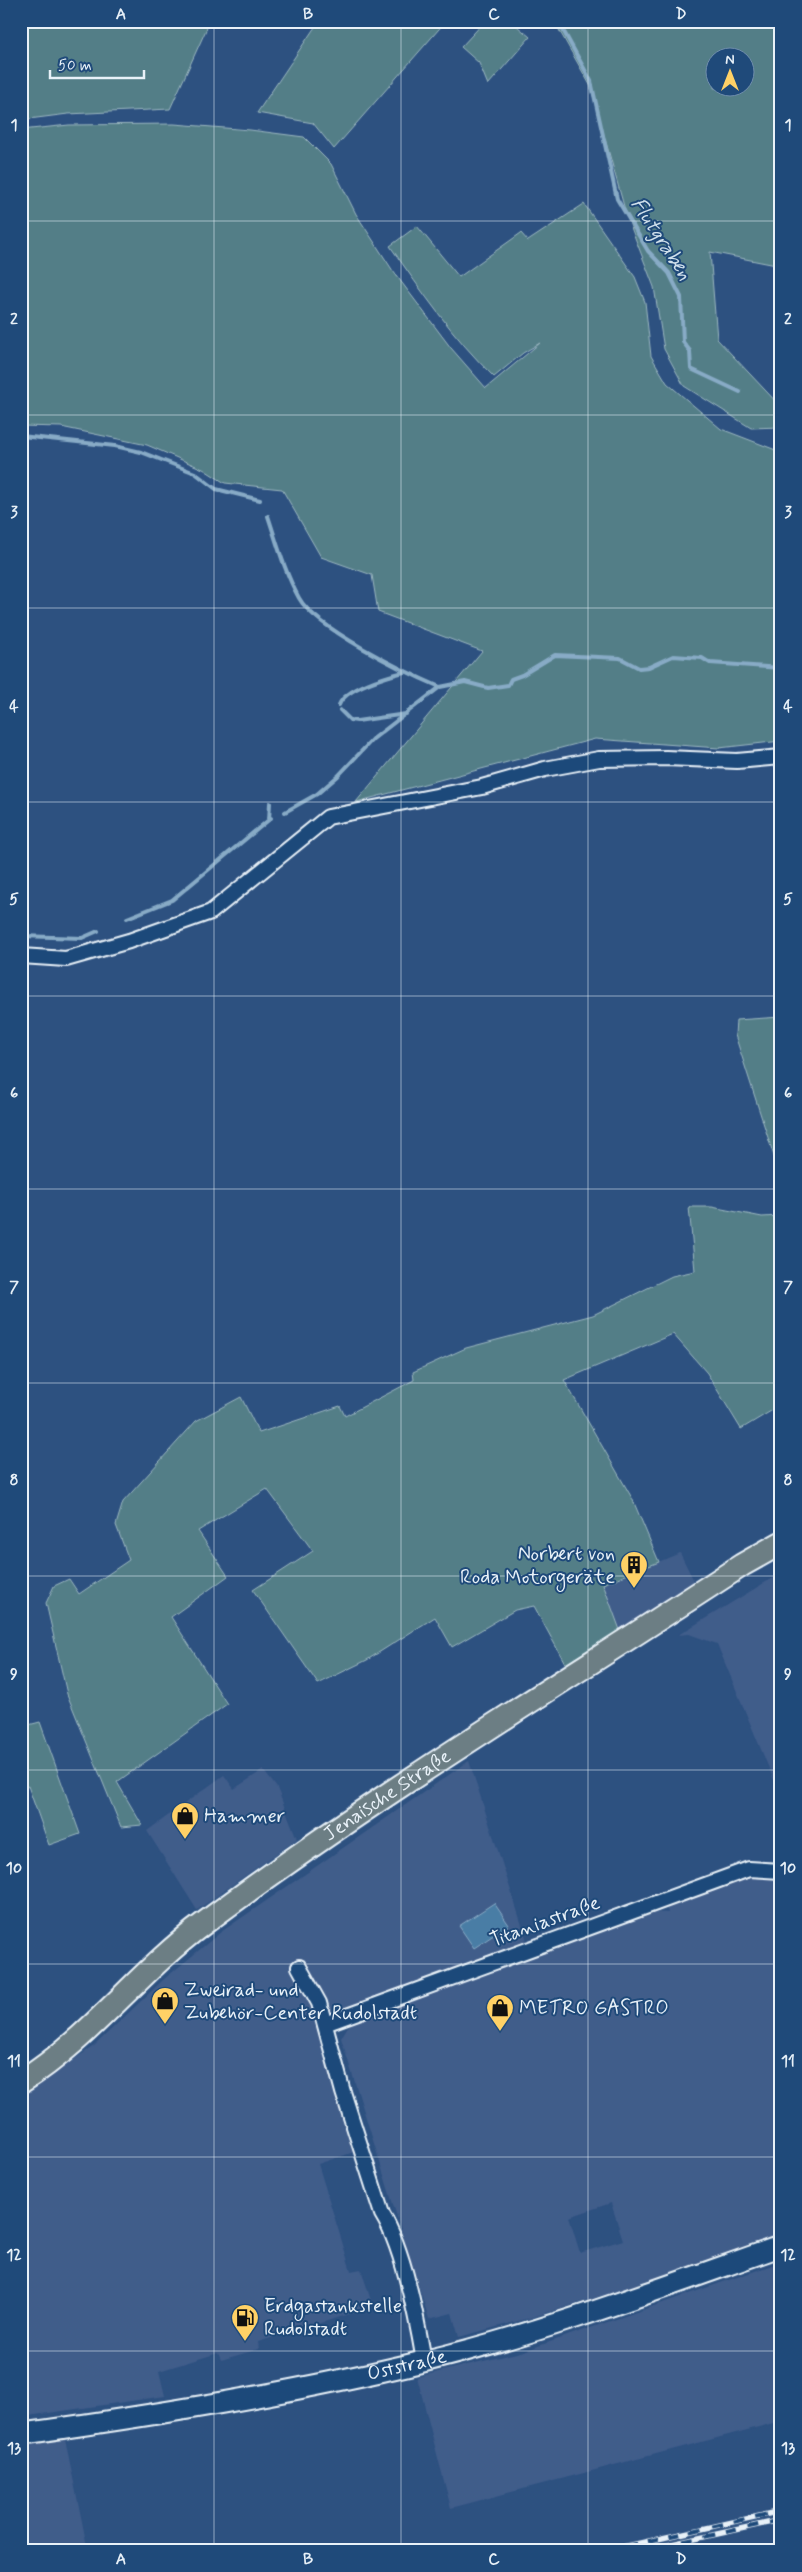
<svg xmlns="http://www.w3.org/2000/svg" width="802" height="2572" viewBox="0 0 802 2572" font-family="Mynerve,sans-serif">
<rect width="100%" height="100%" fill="#2d5180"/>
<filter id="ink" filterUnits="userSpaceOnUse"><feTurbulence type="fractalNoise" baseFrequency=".02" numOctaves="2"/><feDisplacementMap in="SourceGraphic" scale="10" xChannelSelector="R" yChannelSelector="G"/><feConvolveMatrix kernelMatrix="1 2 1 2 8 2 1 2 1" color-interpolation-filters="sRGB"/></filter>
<g filter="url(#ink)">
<path fill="#415d8a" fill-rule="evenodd" d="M 680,1553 L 695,1583 L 620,1630 L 603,1585 Z
M 781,1573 L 781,1797 L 717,1644 L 689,1634 L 678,1635 Z
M 469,1761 L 528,1944 L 316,2022 L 357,2151 L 318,2164 L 351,2271 L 361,2269 L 373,2307 L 258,2342 L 259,2349 L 221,2360 L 218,2353 L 159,2371 L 165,2396 L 21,2417 L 21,2095 L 94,2046 L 163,1980 L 221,1932 Z
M 263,1770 L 277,1788 L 297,1839 L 197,1910 L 147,1831 L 224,1775 L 234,1789 Z
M 755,1874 L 781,1875 L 781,2234 L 637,2285 L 530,2318 L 459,2337 L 452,2313 L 429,2319 L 341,2038 L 347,2028 L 355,2020 L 651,1912 L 668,1913 L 666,1905 ZM 611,2203 L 623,2240 L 580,2253 L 569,2217 Z
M 781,2262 L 781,2421 L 451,2508 L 417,2377 L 521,2352 Z
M 65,2439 L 88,2551 L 21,2551 L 21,2446 Z"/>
<path fill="#527e87" stroke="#9db8c0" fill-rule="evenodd" d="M 21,21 L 210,21 L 170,109 L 68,114 L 21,120 Z
M 319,21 L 446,21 L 334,149 L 313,123 L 257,113 Z
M 485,21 L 511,21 L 530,37 L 488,85 L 479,63 L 461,47 Z
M 554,21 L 781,21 L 781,266 L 710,252 L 717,339 L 781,407 L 781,427 L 751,428 L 684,386 L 664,349 L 654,287 L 627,217 L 590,85 ZM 714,58 L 744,58 L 744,88 L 714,88 Z
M 174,124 L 250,130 L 304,137 L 331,164 L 356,214 L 393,271 L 451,348 L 486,388 L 540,343 L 523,353 L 494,377 C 453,337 422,292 390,246 L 417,226 L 459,277 L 521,233 L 528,241 L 584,204 L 635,277 L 645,302 L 651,356 L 667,383 L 721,429 L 781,452 L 781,741 L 719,748 L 595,739 L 356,802 L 482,651 L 378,612 L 372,575 L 321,557 L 282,489 L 225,483 L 203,469 L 147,445 L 61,427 L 21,426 L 21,130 L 69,125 Z
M 781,1017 L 781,1178 L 735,1035 L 736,1020 Z
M 689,1207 L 712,1207 L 762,1217 L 781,1216 L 781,1405 L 741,1429 L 707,1373 L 673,1334 L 564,1380 L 632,1498 L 659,1562 L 603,1584 L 620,1630 L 566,1665 L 534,1606 L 515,1610 L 452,1647 L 435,1617 L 367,1660 L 318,1684 L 253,1590 L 313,1551 L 267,1489 L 198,1531 L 228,1576 L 171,1617 L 227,1704 L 117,1782 L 142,1825 L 121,1827 L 67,1694 L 46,1603 L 54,1586 L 69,1579 L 79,1594 L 129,1560 L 116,1525 L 123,1502 L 196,1421 L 241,1397 L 259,1433 L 340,1406 L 345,1416 L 414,1380 L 413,1372 L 466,1348 L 593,1315 L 672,1276 L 695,1271 Z
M 40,1722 L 80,1834 L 49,1845 L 28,1786 L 21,1788 L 21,1727 Z"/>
<path fill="#487da5" stroke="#88abc6" d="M 494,1903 L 509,1925 L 474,1948 L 459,1926 Z"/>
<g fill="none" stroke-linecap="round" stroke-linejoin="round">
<path stroke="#88abc6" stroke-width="4" d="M 558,21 L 591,81 L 617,199 L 648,251 L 669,273 L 681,297 L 683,342 L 690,351 L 691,369 L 740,392
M 21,436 L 115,446 L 141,452 L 195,473 L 216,489 L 260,500
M 268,516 C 277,543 285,573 299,598 C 315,628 407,673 440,687
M 339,705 C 345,688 388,676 404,672
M 340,710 L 350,720 L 357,721 L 406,714
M 285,812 L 317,794 L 338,776 L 373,739 L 440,687 L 465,682 L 488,688 L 508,685 L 511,679 L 522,675 L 555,655 L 620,658 L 639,668 L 649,667 L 673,656 L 702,658 L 710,663 L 781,668
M 269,820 L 270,803
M 127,918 L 172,900 L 271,818
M 21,936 L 82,938 L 98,931"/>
<defs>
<path id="street" d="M 21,956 L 66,959 L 129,941 L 211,912 L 328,817 L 482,787 L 545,769 L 599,759 L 666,758 L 737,761 L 781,757
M 299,1967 L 319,2003 L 343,2092 L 382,2214 C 404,2249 417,2320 424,2361
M 325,2024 L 749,1869 L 781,1871"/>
<g id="secondary">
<path id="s1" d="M 21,2434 C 155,2415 293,2393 425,2361 C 545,2332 664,2287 781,2246"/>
</g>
<g id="primary">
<path id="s2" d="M 21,2082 C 90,2039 138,1972 203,1924 C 376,1795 562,1683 742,1565 L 781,1543"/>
</g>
</defs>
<use href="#street" stroke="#e8f1f8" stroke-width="18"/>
<use href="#secondary" stroke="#e8f1f8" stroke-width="24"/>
<use href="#primary" stroke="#e8f1f8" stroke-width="26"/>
<use href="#street" stroke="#1f4a7a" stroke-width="14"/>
<use href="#secondary" stroke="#1f4a7a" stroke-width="20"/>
<use href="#primary" stroke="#6c7e84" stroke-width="22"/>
<defs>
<path id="rail" d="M 605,2551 L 781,2511
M 640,2551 L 781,2520"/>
</defs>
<use href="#rail" stroke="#e8f1f8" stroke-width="5.5"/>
<use href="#rail" stroke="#1f4a7a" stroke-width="4" stroke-dasharray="11" stroke-linecap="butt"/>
</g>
</g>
<path fill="none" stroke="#e8f1f8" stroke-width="1" stroke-opacity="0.55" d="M 214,21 L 214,2551M 401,21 L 401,2551M 588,21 L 588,2551M 21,221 L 781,221M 21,415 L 781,415M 21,608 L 781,608M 21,802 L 781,802M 21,996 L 781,996M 21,1189 L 781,1189M 21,1383 L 781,1383M 21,1576 L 781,1576M 21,1770 L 781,1770M 21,1964 L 781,1964M 21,2157 L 781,2157M 21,2351 L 781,2351"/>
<defs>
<symbol id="building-pin" viewBox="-11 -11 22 30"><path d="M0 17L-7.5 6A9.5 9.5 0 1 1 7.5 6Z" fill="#ffd166" stroke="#1f4a7a"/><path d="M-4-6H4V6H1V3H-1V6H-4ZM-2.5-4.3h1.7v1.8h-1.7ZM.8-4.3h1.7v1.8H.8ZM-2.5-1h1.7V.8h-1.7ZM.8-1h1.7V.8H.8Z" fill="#111"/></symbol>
<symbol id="shop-pin" viewBox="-11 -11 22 30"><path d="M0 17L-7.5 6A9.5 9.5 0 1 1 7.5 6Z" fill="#ffd166" stroke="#1f4a7a"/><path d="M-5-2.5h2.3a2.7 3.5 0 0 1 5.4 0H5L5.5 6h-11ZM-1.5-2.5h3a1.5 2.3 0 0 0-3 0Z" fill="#111"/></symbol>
<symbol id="fuel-pin" viewBox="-11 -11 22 30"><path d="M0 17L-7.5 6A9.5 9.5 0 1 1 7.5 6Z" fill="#ffd166" stroke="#1f4a7a"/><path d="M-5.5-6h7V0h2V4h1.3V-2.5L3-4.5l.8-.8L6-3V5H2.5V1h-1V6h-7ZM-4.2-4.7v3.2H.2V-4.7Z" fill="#111"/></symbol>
</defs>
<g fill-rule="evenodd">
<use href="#building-pin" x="618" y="1549" width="32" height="43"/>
<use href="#shop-pin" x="169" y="1800" width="32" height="43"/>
<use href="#shop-pin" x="149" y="1985" width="32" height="43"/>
<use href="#shop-pin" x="484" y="1992" width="32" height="43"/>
<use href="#fuel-pin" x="229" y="2302" width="32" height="43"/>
</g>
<g text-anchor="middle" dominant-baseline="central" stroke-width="4" stroke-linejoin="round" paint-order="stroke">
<g font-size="20" fill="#e8f1f8" stroke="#1f4a7a" text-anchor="start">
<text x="615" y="1554" text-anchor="end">Norbert von<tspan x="615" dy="23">Roda Motorgeräte</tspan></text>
<text x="204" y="1816">Hammer</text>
<text x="184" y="1990">Zweirad- und<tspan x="184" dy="23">Zubehör-Center Rudolstadt</tspan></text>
<text x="519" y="2008">METRO GASTRO</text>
<text x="264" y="2306">Erdgastankstelle<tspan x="264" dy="23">Rudolstadt</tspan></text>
</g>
<g font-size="20" fill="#e8f1f8" stroke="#1f4a7a">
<text stroke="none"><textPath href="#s2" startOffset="466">Jenaische Straße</textPath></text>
<text transform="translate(545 1922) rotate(-20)">Titaniastraße</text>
<text stroke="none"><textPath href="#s1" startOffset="392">Oststraße</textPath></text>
</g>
<g font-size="21" font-style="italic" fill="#d0e0ec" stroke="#1f4a7a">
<text transform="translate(661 239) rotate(57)">Flutgraben</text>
</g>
</g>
<rect width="802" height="2572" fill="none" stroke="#1f4a7a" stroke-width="55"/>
<g transform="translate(730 72)"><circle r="24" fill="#1f4a7a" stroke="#6f8dac"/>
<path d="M0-4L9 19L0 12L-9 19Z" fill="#ffd166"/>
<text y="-8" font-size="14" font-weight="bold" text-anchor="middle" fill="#e8f1f8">N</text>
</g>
<path d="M50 70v8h94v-8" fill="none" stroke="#e8f1f8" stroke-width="2.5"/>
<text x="58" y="70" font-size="15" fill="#e8f1f8" stroke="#1f4a7a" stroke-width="4" paint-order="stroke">50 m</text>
<rect x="28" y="28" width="746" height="2516" fill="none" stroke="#e8f1f8" stroke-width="2"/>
<g font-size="16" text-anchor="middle" font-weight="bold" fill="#e8f1f8">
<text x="121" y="19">A</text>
<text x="308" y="19">B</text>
<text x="494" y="19">C</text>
<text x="681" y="19">D</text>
<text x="14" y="130">1</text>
<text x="788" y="130">1</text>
<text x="14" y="324">2</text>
<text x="788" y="324">2</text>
<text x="14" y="517">3</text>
<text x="788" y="517">3</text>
<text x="14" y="711">4</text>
<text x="788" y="711">4</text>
<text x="14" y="904">5</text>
<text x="788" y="904">5</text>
<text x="14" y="1098">6</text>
<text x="788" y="1098">6</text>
<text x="14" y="1292">7</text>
<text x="788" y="1292">7</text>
<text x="14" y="1485">8</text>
<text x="788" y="1485">8</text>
<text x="14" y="1679">9</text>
<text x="788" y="1679">9</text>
<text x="14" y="1873">10</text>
<text x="788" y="1873">10</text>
<text x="14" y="2066">11</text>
<text x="788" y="2066">11</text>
<text x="14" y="2260">12</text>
<text x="788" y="2260">12</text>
<text x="14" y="2453">13</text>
<text x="788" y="2453">13</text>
<text x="121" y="2564">A</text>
<text x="308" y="2564">B</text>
<text x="494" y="2564">C</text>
<text x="681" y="2564">D</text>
</g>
</svg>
